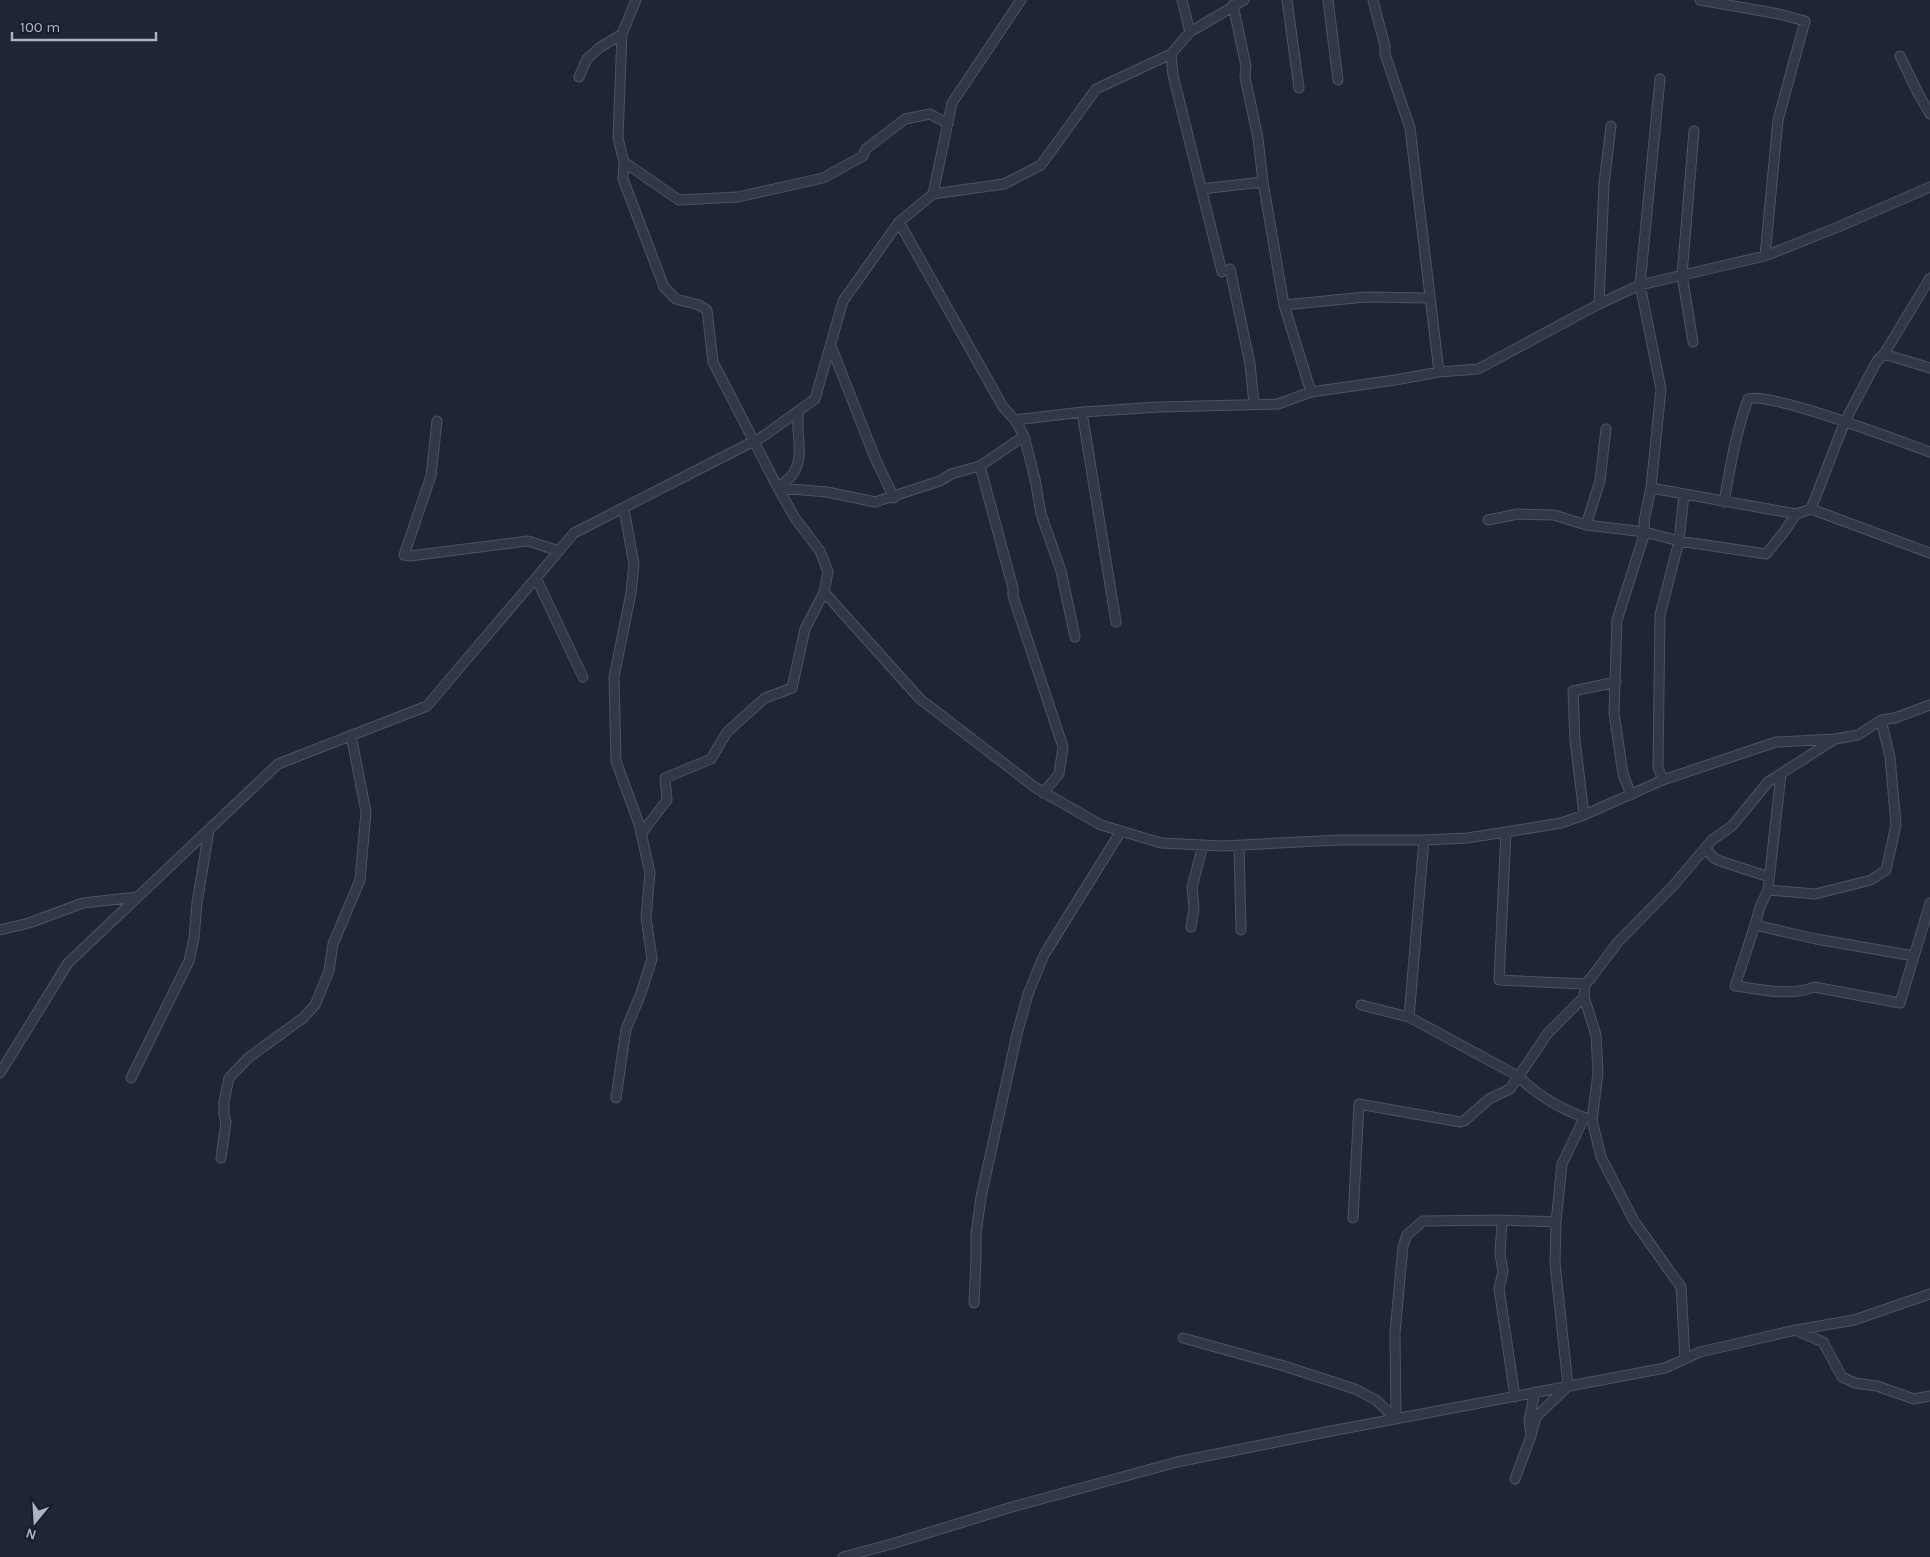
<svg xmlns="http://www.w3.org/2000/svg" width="1930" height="1557" viewBox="0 0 1930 1557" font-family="Karla,sans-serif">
<rect width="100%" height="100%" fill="#1e2636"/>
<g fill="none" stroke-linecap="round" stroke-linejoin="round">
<defs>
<path id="street" d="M 1182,0 L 1190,32
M 1287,0 L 1299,88
M 1328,0 L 1338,80
M 1373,0 L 1385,46 L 1385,54 L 1410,128 L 1439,372
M 1700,0 L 1779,14 L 1805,21 L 1778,120 L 1765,256
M 622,34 L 618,138 L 624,162 L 679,200 L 738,197 L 823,178 L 863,156 L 866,149 L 905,119 L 930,114 L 948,124
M 1171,54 L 1173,75 L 1222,272
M 1900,56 L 1918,93 L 1930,114
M 579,77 L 587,59 L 599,48 L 622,34 L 636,0
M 624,162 L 623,179 L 664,287 L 676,299 L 699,305 L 707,310 L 713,362 L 778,488 L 795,518 L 820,551 L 828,572 L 824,592 L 805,629 L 792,688 L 765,698 L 727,732 L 711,759 L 665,778 L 667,800 L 641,834
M 1263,182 L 1284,305 L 1311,392
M 1201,189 L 1263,182 L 1258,138 L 1245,77 L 1246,66 L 1233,5
M 933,194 L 1004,184 L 1041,165 L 1096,89 L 1171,54 L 1190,32 L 1244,0
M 899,222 L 1003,407 L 1015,420 L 1082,412 L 1159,407 L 1278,404 L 1311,392 L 1395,380 L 1439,372 L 1478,369 L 1599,304 L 1640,285 L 1765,256 L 1838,227 L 1930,187
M 1230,269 L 1250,364 L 1254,404
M 1599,304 L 1604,184 L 1611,126
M 1284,305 L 1365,297 L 1430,298
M 1693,342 L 1682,275 L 1694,131
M 831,346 L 875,458 L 894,498
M 1884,354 L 1930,368
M 799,411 C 794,432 806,454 793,474 C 789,479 782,484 778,488 L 827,492 L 875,502 L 940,481 L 951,474 L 980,466 L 1024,436
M 1082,412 L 1116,622
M 1015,420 L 1024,436 L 1035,479 L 1041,514 L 1061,571 L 1075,637
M 437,421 L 431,476 L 404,555 L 410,556 L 528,541 L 559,551
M 980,466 L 1013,588 L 1013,596 L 1063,747 L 1059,774 L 1043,793
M 1651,488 L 1796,514 L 1811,509 L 1930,553
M 1724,502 C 1730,468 1736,432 1748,399 C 1769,391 1902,442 1930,452
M 1811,509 L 1845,421 L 1877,361 L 1884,354 L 1930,278
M 1488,520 L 1518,514 L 1554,515 L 1586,525 L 1645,532 L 1679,541 L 1766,554 L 1784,532 L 1796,514
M 1586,525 L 1600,481 L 1606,429
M 536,578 L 583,677
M 824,592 L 920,699 L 1036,788 L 1101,825 L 1161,843 L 1223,846 L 1338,840 L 1424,840 L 1467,838 L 1506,832 L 1561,823 L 1584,815 L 1663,780 L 1776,742 L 1835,739
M 1663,780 L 1658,768 L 1660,615 L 1679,541 L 1684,494
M 1631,795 L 1623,774 L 1614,713 L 1617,620 L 1645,532 L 1644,521 L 1651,488 L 1661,389 L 1640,285 L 1660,79
M 1584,815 L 1575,740 L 1573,691 L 1616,682
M 1506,832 L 1499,980 L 1585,984
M 1239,846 L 1241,930
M 1705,848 L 1714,858 L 1720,861 L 1769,877
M 1768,890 L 1781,774
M 1755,925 L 1760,907 L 1768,890 L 1815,894 L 1871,880 L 1886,870 L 1896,825 L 1890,757 L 1881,720
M 1191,927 L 1194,908 L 1192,887 L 1203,845
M 0,930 L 29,923 L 83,903 L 137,897
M 1914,956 L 1816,939 L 1755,925 L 1735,986 C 1760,989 1790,997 1814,987 L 1900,1003 L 1930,903
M 1584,997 L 1596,1035 L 1598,1073 L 1592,1120
M 1361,1005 L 1409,1017 L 1518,1076 C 1539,1097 1564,1111 1592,1120 L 1601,1157 L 1634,1221 L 1681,1287 L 1685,1359
M 1409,1017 L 1424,840
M 0,1073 L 68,963 L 278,764 L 427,706 L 574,533 L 762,437 L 815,399 L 843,301 L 899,222 L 933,194 L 952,103 L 1021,0
M 131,1078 L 189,961 L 194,938 L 197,903 L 209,830
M 616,1098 L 626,1029 L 640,996 L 652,959 L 646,917 L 650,873 L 639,824 L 616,761 L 614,677 L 631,593 L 634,564 L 624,509
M 221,1158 L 226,1122 L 224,1115 L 224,1102 L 229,1078 L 248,1058 L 303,1018 L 315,1005 L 329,971 L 333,944 L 360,880 L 366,812 L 351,735
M 1353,1218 L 1359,1104 L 1460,1122 L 1464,1121 L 1489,1099 L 1510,1089 L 1548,1033 L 1584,997 L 1585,984 L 1591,978 L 1618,942 L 1673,886 L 1712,840 L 1732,826 L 1768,782 L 1835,739 L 1858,735 L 1881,720 L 1895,718 L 1930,705
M 1502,1220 L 1500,1254 L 1503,1271 L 1499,1289 L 1515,1397
M 974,1303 L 976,1259 L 976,1234 L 981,1197 L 1017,1034 L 1028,994 L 1044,955 L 1121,831
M 1795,1330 L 1823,1342 L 1842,1377 L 1855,1383 L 1877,1386 L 1914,1399 L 1930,1396
M 1183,1338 L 1284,1366 L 1355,1389 L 1376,1400 L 1396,1419 L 1395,1333 L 1403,1246 L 1407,1235 L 1423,1221 L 1502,1220 L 1556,1222
M 1531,1436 L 1536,1417 L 1568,1386 L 1555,1263 L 1556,1222 L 1562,1164 L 1584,1118
M 1515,1479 L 1531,1436 L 1529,1420 L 1535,1392
M 843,1557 L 895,1543 L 1012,1507 L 1177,1462 L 1326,1432 L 1665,1368 L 1700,1352 L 1791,1331 L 1854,1320 L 1930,1294"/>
</defs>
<use href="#street" stroke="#4c5362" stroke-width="11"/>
<use href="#street" stroke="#313847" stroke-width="9"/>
</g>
<g transform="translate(35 1522) rotate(198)" stroke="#171e2b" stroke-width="4" paint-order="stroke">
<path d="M0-4L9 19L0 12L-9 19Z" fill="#abb3c4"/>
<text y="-8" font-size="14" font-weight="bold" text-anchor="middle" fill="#abb3c4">N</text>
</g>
<path d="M12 32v8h144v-8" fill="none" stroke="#abb3c4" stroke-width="2.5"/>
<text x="20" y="32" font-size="15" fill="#abb3c4" stroke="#171e2b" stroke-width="4" paint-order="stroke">100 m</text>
</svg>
